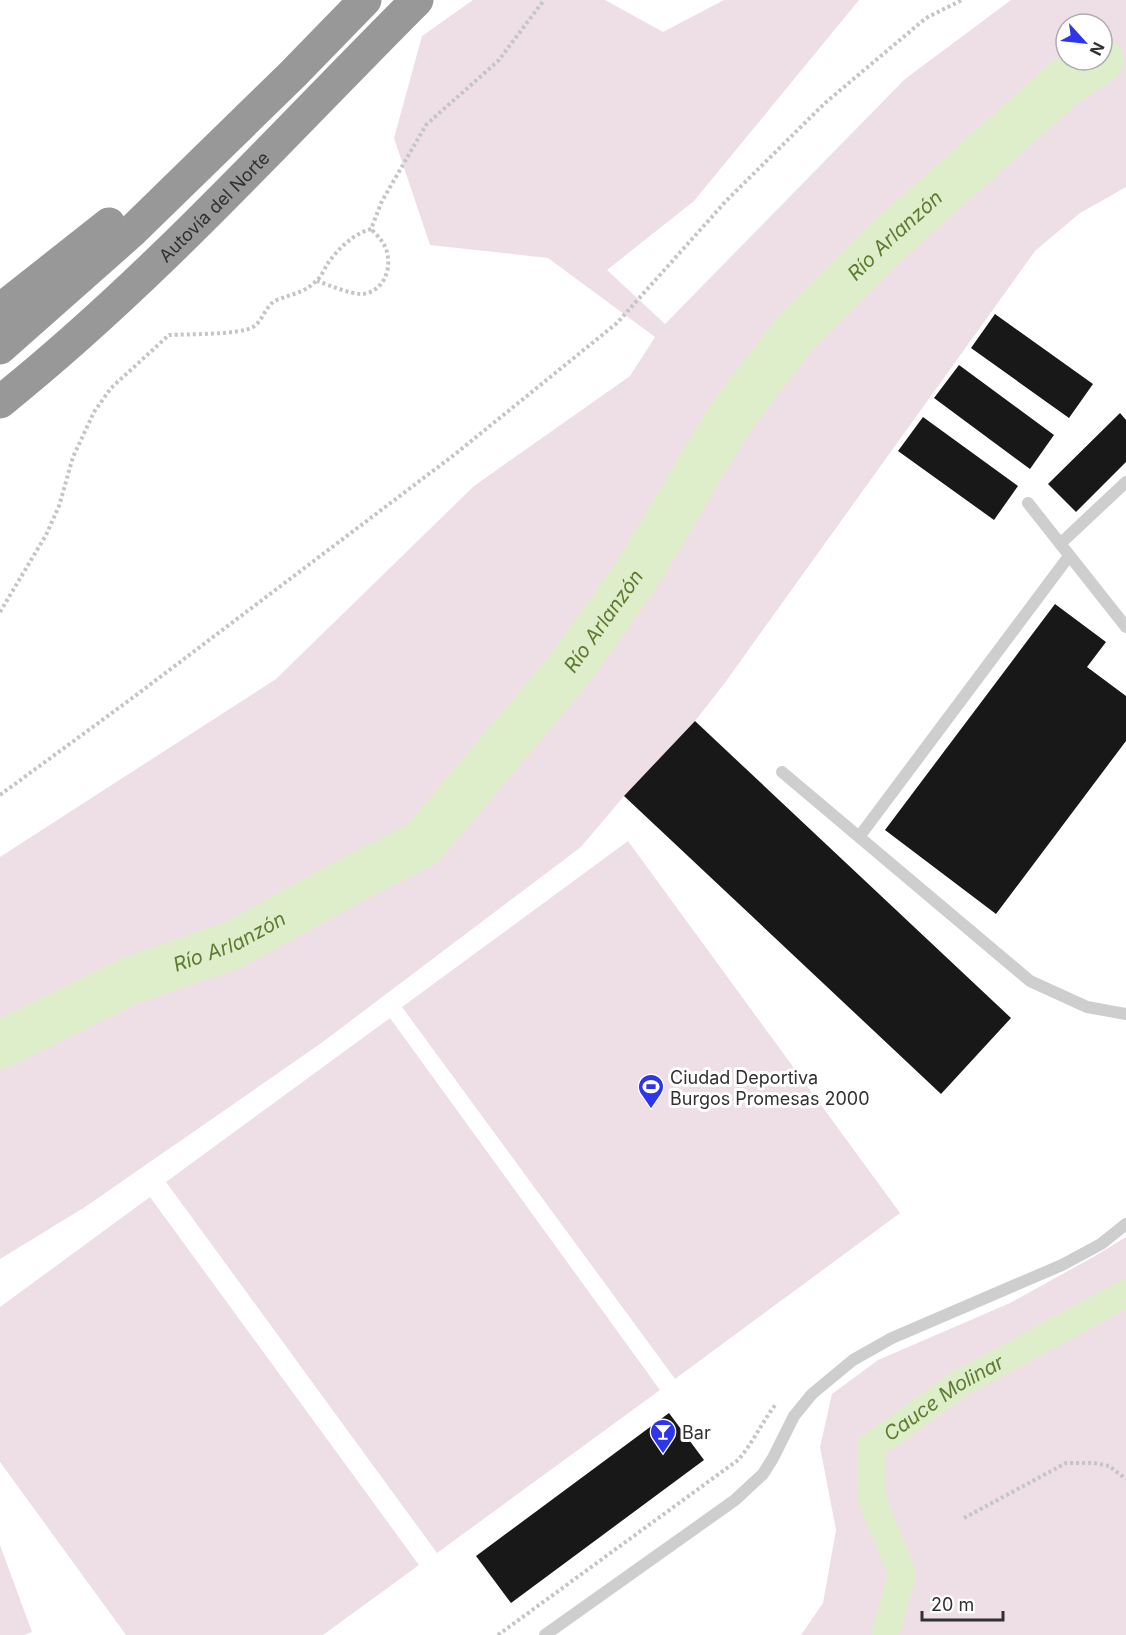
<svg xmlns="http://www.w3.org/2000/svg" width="1126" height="1635" viewBox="0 0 1126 1635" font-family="Inter,sans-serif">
<rect width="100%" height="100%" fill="#fff"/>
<path fill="#eedee6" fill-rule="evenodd" d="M 473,0 L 605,0 L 663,32 L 724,0 L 859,0 L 694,201 L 607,270 L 665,324 L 905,79 L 1011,0 L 1126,0 L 1126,187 L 1080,213 L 1035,251 L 724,684 L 695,721 L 624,796 L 581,847 L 320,1044 L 85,1207 L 0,1259 L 0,857 L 276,679 L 474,486 L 630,376 L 655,337 L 548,258 L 430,245 L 394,138 L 422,36 ZM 1066,24 L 1102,24 L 1102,60 L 1066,60 Z
M 628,841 L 900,1213 L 675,1379 L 402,1007 Z
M 390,1018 L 660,1390 L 437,1553 L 166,1182 Z
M 150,1197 L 419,1565 L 323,1635 L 126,1635 L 0,1462 L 0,1307 Z
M 1126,1237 L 1126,1635 L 801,1635 L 823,1603 L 836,1530 L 820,1447 L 832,1394 L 878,1360 L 1010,1303 L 1095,1256 Z
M 0,1545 L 32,1632 L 24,1635 L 0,1635 Z"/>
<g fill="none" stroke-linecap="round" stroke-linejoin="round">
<path stroke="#dfeeca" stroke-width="28" id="s1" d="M 885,1635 L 902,1574 L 872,1499 L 871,1447 L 959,1384 L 1126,1293"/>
<path stroke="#dfeeca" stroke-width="48" id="s2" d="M 0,1045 L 129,981 L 235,944 L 358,876 L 422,844 L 570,668 L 637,574 L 728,421 L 795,333 L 887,241 L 1063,84 L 1099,60"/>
</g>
<path fill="#181818" d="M 995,314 L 1093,384 L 1069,418 L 971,348 Z
M 959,365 L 1054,435 L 1030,469 L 934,398 Z
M 1120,413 L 1126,420 L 1126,462 L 1076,512 L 1048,484 Z
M 923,417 L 1018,486 L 994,520 L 898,451 Z
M 1055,604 L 1106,642 L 1087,667 L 1126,696 L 1126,741 L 996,914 L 885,830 Z
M 695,721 L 1011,1018 L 941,1094 L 624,796 Z
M 669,1413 L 704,1460 L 511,1603 L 476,1556 Z"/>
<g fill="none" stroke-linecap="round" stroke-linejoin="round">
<path stroke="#c5c5c5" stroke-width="4" stroke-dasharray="3 3" stroke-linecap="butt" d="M 317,281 C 329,285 350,294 362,294 C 386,292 395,262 383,243 C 380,238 375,233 371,229
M 0,612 L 46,535 L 59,506 L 73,457 L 94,412 L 111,388 L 169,335 C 187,334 239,335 253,327 C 264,320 265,305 277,300 C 291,294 304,293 315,282 C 321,278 324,269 328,263 C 339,248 353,234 371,229 L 382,201 L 426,125 L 499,60 L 544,0
M 0,795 L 135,696 L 454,455 L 617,323 L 726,201 L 825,103 L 926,18 L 962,0
M 964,1518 L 1066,1463 L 1094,1463 L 1109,1466 L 1126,1479
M 498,1635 L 738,1460 C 753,1443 762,1422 776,1404"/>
<path stroke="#cecece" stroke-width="12" d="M 1028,503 L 1126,627
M 1060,544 L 1126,482
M 782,772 L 1030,981 L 1087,1007 L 1126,1014
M 859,837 L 1069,556
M 545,1635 L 735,1500 L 763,1474 L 773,1458 L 794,1416 L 812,1394 L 853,1360 L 892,1338 L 1062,1265 L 1101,1244 L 1126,1224"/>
<g stroke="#989898" stroke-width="33">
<path d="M 0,310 L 109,224"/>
<path d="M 0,348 L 131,232 L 293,74 L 365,0"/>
<path id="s3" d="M 0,402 C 151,281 281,136 417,0"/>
</g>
</g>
<defs>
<symbol id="stadium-pin" viewBox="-11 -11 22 30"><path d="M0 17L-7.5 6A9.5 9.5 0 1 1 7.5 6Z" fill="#2d35ed" stroke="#fff"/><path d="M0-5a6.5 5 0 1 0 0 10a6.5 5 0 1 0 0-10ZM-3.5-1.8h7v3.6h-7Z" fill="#fff"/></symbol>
<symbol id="bar-pin" viewBox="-11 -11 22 30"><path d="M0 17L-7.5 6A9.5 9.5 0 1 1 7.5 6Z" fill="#2d35ed" stroke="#fff"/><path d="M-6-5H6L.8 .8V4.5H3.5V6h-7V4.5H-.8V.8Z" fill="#fff"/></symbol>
</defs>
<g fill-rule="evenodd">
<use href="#stadium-pin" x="636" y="1072" width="30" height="40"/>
<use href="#bar-pin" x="648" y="1417" width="30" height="40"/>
</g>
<g text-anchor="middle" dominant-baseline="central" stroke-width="6" stroke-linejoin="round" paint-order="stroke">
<g font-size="18" fill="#313131" stroke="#fff">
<text stroke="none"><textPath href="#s3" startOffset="290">Autovía del Norte</textPath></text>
</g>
<g font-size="18" fill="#313131" stroke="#fff" text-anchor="start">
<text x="670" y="1077">Ciudad Deportiva<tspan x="670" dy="21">Burgos Promesas 2000</tspan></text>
<text x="682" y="1432">Bar</text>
</g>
<g font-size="20" font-style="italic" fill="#5d7c32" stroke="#fff">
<text stroke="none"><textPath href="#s2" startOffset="1242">Río Arlanzón</textPath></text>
<text stroke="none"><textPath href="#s2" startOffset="756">Río Arlanzón</textPath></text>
<text stroke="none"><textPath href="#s2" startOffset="252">Río Arlanzón</textPath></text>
<text stroke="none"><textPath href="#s1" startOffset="284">Cauce Molinar</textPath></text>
</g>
</g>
<g transform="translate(1084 42) rotate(117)"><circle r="28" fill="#ffffff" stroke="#adadad" stroke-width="1.5"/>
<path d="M0-4.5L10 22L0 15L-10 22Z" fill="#2d35ed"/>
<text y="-9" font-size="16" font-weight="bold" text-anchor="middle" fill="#313131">N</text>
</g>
<path d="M922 1611v9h81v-9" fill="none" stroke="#313131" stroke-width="3"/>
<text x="931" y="1611" font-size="18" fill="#313131" stroke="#ffffff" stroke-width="4.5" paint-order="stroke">20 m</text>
</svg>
